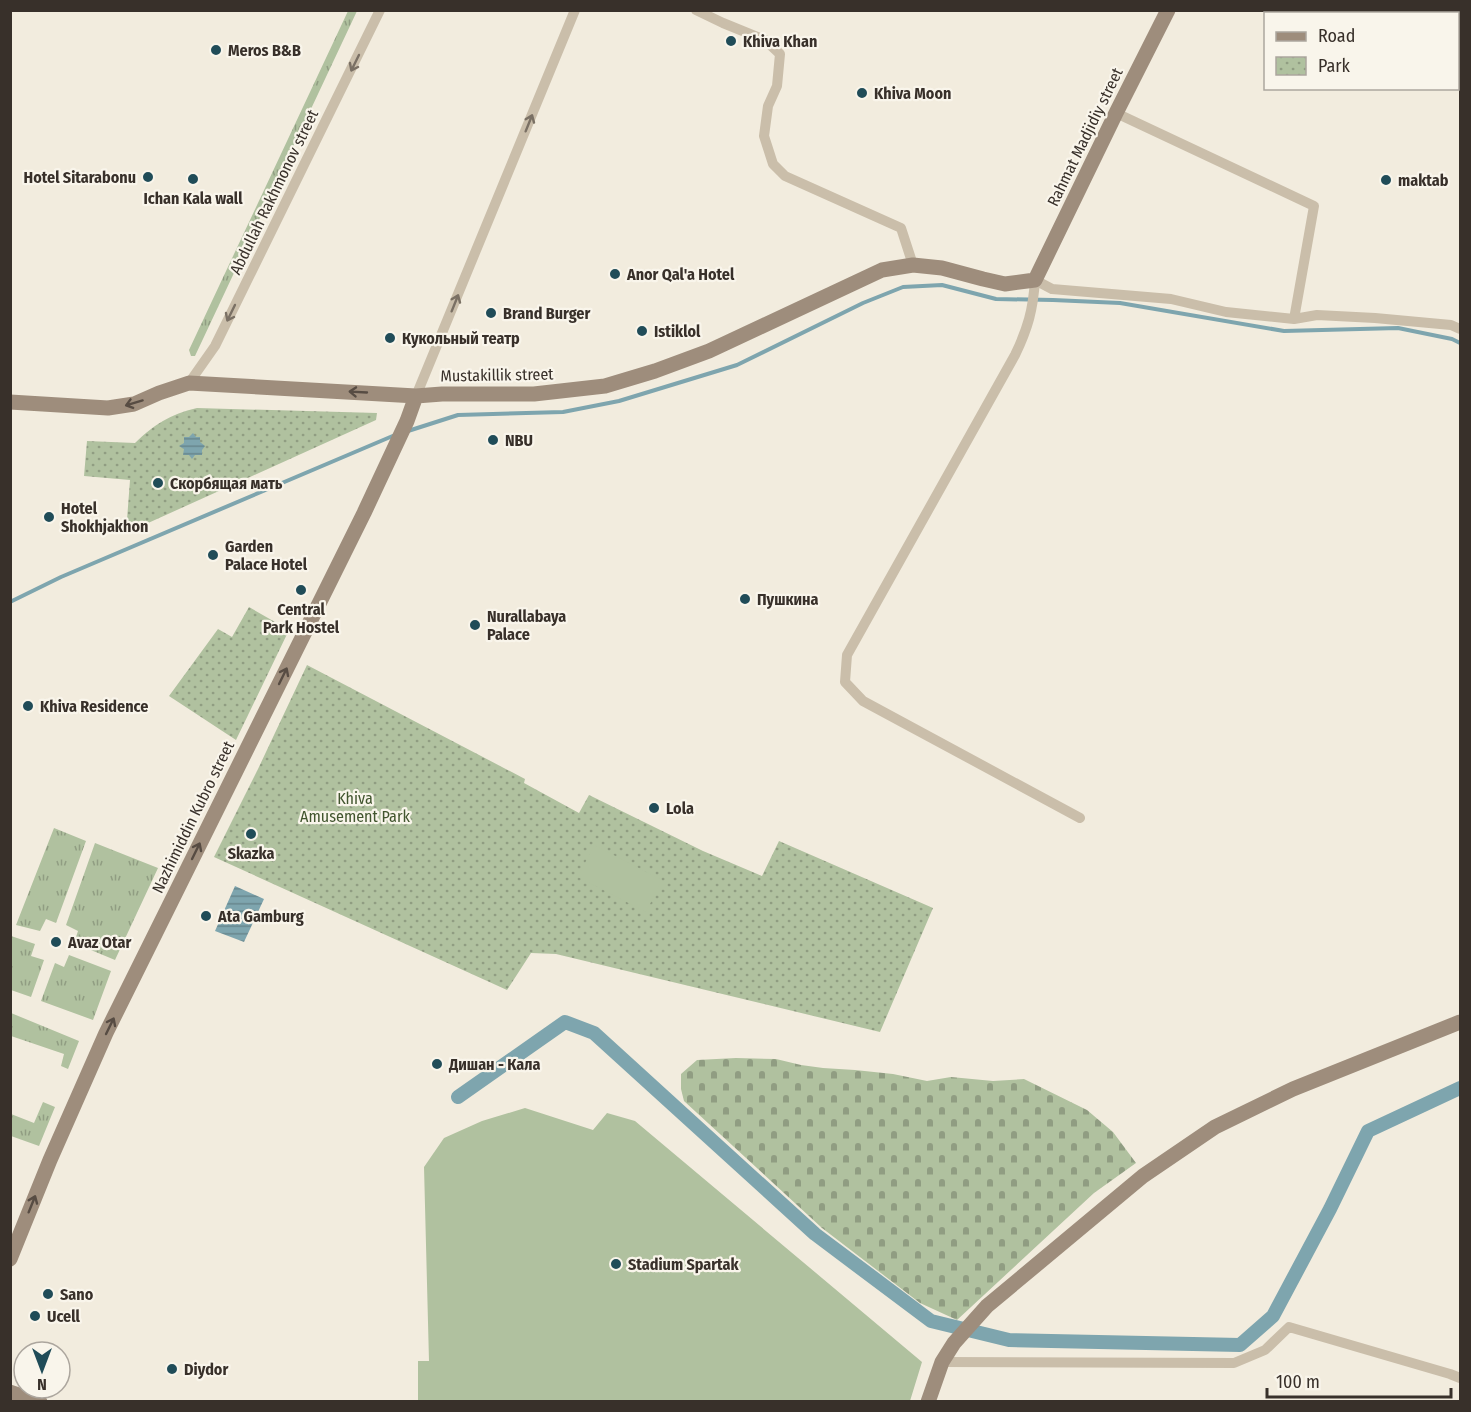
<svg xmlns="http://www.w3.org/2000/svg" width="1471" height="1412" viewBox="0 0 1471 1412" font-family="'Fira Sans Condensed',sans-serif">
<defs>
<pattern id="grass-tufts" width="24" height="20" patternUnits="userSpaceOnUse" patternTransform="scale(1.5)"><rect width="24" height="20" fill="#b0c19f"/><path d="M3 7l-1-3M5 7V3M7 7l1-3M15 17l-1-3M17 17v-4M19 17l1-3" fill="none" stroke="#909d82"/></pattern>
<pattern id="cemetery-stones" width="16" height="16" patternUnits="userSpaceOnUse" patternTransform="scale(1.5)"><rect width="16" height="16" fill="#b0c19f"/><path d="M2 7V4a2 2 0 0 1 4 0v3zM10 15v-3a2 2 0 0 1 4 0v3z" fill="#909d82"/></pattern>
<pattern id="park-dots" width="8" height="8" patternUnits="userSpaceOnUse" patternTransform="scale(1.5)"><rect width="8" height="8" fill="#b0c19f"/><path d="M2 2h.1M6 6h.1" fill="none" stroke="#909d82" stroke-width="1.8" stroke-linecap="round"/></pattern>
<pattern id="water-rules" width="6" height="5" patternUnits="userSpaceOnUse" patternTransform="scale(1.5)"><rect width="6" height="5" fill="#7ea5ae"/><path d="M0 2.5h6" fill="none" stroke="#68878e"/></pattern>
</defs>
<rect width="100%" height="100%" fill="#f2ecde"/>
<path fill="url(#grass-tufts)" d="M 348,11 L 357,11 L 195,356 L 191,356 L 189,350 Z
M 54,828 L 86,841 L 56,923 L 46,919 L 40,931 L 16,925 Z
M 95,843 L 158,868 L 115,960 L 74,943 L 78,931 L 66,925 Z
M 11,936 L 35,944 L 31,956 L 44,960 L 31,997 L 11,990 Z
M 69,955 L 111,971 L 93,1020 L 41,1001 L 55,963 L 64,967 Z
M 11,1013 L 79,1041 L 68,1069 L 61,1066 L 64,1054 L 11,1036 Z
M 43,1102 L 55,1107 L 39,1146 L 11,1136 L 11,1114 L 34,1123 Z"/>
<path fill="url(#cemetery-stones)" d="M 736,1058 L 776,1059 L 801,1065 L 823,1068 L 855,1070 L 893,1074 L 927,1081 L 951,1077 L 993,1081 L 1024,1079 L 1087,1110 L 1113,1132 L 1136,1163 L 1094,1193 L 957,1320 L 920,1303 L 822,1228 L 684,1101 L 681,1089 L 681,1074 L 697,1060 Z"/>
<path fill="url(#park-dots)" d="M 197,408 L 377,413 L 376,420 L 126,533 L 130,480 L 84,476 L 87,441 L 135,443 C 154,425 170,414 197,408 Z
M 249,607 L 289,630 L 236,740 L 169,696 L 218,629 L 232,637 Z
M 307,665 L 525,779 L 524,783 L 579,813 L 589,795 L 703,851 L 762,876 L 779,841 L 933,908 L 880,1032 L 556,954 L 531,953 L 507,990 L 214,857 L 258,769 Z"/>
<path fill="#b0c19f" d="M 594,845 L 662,880 L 646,912 L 578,877 Z
M 525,1108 L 593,1130 L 607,1113 L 635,1121 L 922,1362 L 910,1401 L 418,1401 L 418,1361 L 429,1361 L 424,1167 L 444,1138 L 482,1121 Z"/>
<path fill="url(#water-rules)" d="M 193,433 L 196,437 L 200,437 L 200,442 L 205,446 L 202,450 L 202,455 L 195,455 L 192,459 L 189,455 L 183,455 L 184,449 L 179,446 L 184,443 L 184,437 L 189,437 Z
M 235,886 L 264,899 L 244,942 L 215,931 Z"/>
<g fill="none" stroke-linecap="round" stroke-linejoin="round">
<path stroke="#7ea5ae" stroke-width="4" d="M 408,431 L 458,415 L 563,412 L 619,401 L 737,365 L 863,303 L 903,287 L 942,285 L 996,299 L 1053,300 L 1120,303 L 1284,331 L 1398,328 L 1452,339 L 1460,343
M 10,602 L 61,577 L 395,435"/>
<path stroke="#7ea5ae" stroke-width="14" d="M 458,1097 L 565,1022 L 594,1033 L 815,1234 L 931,1321 L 1009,1340 L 1240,1345 L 1273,1316 L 1330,1209 L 1368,1131 L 1460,1088"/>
<path stroke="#cabeaa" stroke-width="10" d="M 696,10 L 723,23 L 765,40 L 780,54 L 777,86 L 768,106 L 764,136 L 773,164 L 785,176 L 901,228 L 913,265
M 1116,113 L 1314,206 L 1294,319
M 189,383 L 215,346 L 380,10
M 416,396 L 575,10
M 1080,818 L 863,701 L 845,682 L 847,655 L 1015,355 C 1028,328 1033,310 1035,280 L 1052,289 L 1171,299 L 1226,312 L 1294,319 L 1317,315 L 1375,318 L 1451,325 L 1460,329
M 942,1362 L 1234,1363 L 1265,1350 L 1289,1327 L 1450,1374 L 1460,1378"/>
<path stroke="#9e8d7c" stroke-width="15" d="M 10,402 L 108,408 L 134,404 L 159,393 L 189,383 L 416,396 L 442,394 L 534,394 L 605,386 L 655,371 L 709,351 L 882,270 L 913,265 L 942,268 L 983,279 L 1005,284 L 1035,280 L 1116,113 L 1168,10
M 10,1259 L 50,1160 L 106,1033 L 364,513 L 407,421 L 416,396
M 10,1392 L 40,1402
M 928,1402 L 942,1362 L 954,1343 L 987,1306 L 1143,1176 L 1215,1127 L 1293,1089 L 1460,1022"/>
</g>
<defs><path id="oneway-shaft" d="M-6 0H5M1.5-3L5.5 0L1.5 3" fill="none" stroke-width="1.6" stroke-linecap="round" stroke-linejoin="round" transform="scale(1.5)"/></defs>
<g stroke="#7a7064">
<use href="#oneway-shaft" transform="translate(355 63) rotate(116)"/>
<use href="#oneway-shaft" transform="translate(529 123) rotate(-68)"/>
<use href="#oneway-shaft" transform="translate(455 303) rotate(-68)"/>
<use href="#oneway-shaft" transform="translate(231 313) rotate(116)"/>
</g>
<g stroke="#574c43">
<use href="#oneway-shaft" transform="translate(358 392) rotate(-177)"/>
<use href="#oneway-shaft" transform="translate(134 403) rotate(163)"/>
<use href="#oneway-shaft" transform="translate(283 676) rotate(-64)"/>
<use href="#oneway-shaft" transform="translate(196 851) rotate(-64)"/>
<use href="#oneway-shaft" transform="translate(110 1026) rotate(-64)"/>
<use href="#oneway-shaft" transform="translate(32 1204) rotate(-68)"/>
</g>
<g fill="#204c58" stroke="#f9f5eb" stroke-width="2">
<circle cx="731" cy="41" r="6"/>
<circle cx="216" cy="50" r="6"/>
<circle cx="862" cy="93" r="6"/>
<circle cx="148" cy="177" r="6"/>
<circle cx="193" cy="179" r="6"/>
<circle cx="1386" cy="180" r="6"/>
<circle cx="615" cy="274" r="6"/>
<circle cx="491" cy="313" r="6"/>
<circle cx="642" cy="331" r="6"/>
<circle cx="390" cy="338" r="6"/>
<circle cx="493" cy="440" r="6"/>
<circle cx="158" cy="483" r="6"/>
<circle cx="49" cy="517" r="6"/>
<circle cx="213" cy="555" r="6"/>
<circle cx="301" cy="590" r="6"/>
<circle cx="745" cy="599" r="6"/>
<circle cx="475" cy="625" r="6"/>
<circle cx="28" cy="706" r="6"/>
<circle cx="654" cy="808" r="6"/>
<circle cx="251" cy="834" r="6"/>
<circle cx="206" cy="916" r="6"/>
<circle cx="56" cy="942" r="6"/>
<circle cx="437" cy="1064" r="6"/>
<circle cx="616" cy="1264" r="6"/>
<circle cx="48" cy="1294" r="6"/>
<circle cx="35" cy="1316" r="6"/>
<circle cx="172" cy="1369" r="6"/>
</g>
<g text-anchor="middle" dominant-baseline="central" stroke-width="4.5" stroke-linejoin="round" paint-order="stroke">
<g font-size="16" font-weight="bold" fill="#38302a" stroke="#f9f5eb" text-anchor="start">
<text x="743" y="41">Khiva Khan</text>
<text x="228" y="50">Meros B&amp;B</text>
<text x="874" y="93">Khiva Moon</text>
<text x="136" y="177" text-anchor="end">Hotel Sitarabonu</text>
<text x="1398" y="180">maktab</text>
<text x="193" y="198" text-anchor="middle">Ichan Kala wall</text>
<text x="627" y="274">Anor Qal'a Hotel</text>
<text x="503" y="313">Brand Burger</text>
<text x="654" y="331">Istiklol</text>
<text x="402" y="338">Кукольный театр</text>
<text x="505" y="440">NBU</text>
<text x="170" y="483">Скорбящая мать</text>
<text x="61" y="508">Hotel<tspan x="61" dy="18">Shokhjakhon</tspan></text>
<text x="225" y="546">Garden<tspan x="225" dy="18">Palace Hotel</tspan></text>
<text x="757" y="599">Пушкина</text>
<text x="301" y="609" text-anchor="middle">Central<tspan x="301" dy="18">Park Hostel</tspan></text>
<text x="487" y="616">Nurallabaya<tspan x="487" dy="18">Palace</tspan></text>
<text x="40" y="706">Khiva Residence</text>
<text x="666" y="808">Lola</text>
<text x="251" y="853" text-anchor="middle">Skazka</text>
<text x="218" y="916">Ata Gamburg</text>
<text x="68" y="942">Avaz Otar</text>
<text x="449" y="1064">Дишан - Кала</text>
<text x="628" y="1264">Stadium Spartak</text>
<text x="60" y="1294">Sano</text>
<text x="47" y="1316">Ucell</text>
<text x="184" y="1369">Diydor</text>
</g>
<g font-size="16" fill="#38302a" stroke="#f9f5eb">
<text transform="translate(1085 137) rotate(-64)">Rahmat Madjidiy street</text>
<text transform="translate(274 192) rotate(-64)">Abdullah Rakhmonov street</text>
<text transform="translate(497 375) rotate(-1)">Mustakillik street</text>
<text transform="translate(193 817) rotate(-64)">Nazhimiddin Kubro street</text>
</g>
<g font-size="16" fill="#41552e" stroke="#f9f5eb">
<text x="355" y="798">Khiva<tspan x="355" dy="18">Amusement Park</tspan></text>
</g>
</g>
<rect width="1471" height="1412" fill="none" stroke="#38302a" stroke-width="24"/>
<rect x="1264" y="12" width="195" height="78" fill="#f9f5eb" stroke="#aca69e" stroke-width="1.5"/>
<rect x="1276" y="32" width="30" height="9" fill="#9e8d7c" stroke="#aca69e" stroke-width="1.5"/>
<text x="1318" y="42" font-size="18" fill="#38302a">Road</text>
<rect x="1276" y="57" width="30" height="18" fill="url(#park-dots)" stroke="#aca69e" stroke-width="1.5"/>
<text x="1318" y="72" font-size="18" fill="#38302a">Park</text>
<g transform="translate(42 1370) rotate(180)"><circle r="28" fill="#f9f5eb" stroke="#aca69e" stroke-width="1.5"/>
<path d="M0-4.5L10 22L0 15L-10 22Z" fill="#204c58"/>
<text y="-9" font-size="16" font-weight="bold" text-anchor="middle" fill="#38302a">N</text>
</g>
<path d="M1267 1388v9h184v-9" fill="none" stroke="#38302a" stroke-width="3"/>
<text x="1276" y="1388" font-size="18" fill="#38302a" stroke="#f9f5eb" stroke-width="4.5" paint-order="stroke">100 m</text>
</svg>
